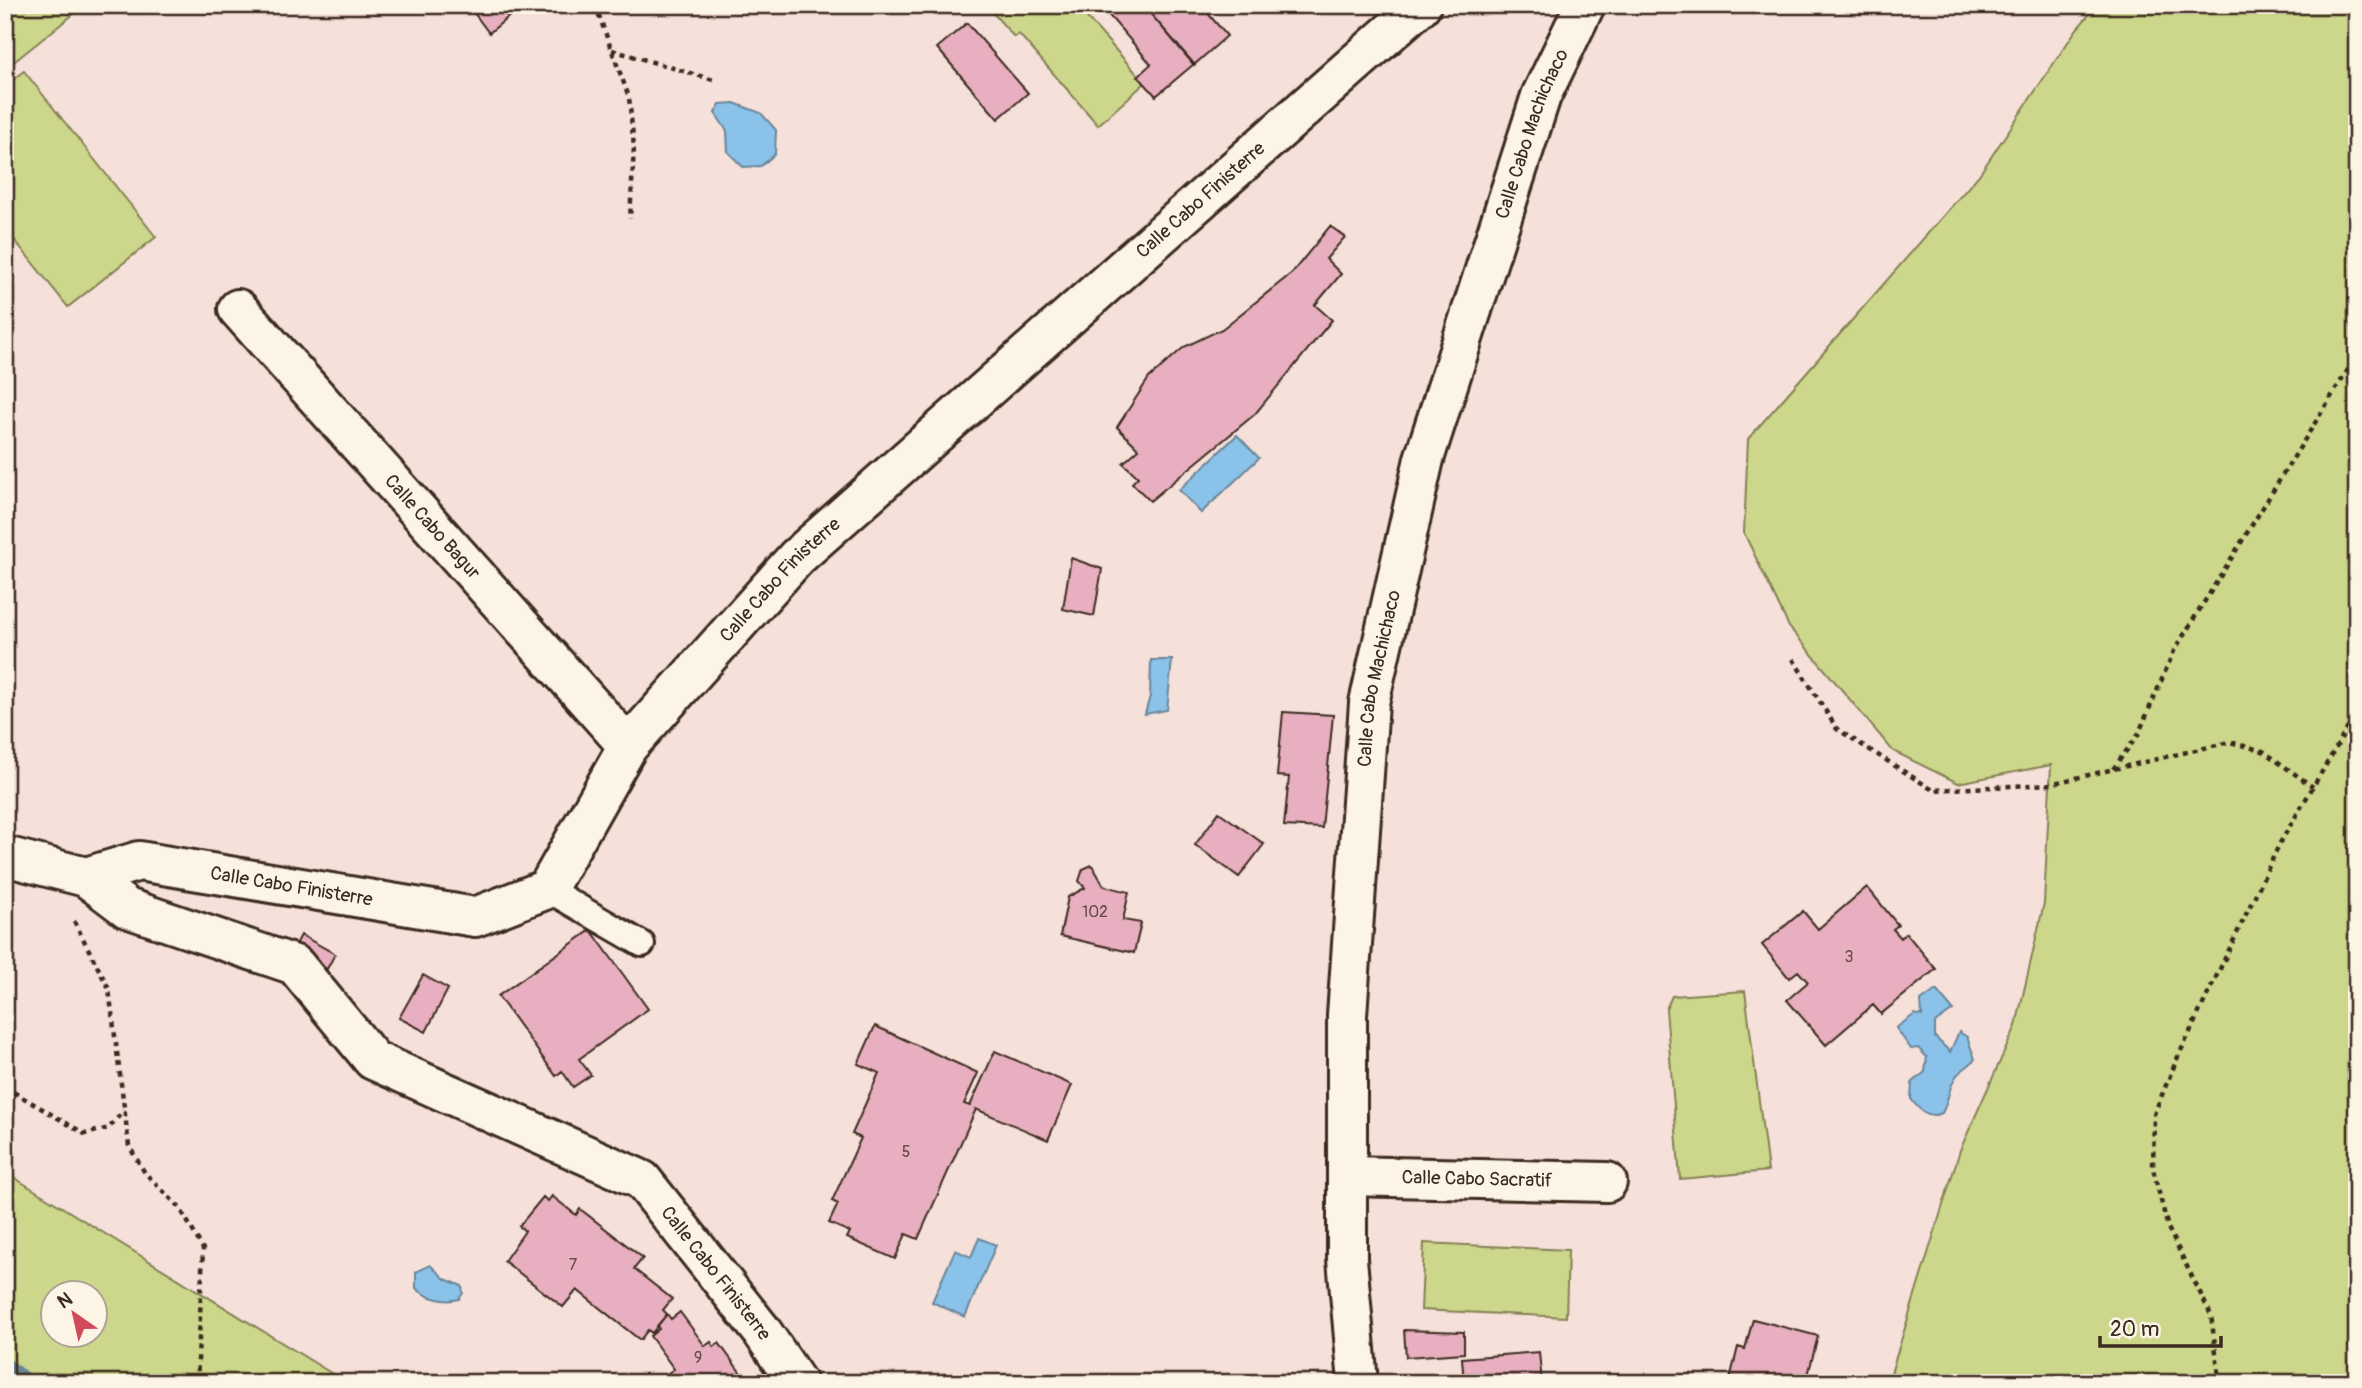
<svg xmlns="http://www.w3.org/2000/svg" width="2362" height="1388" viewBox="0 0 2362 1388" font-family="Pangolin,sans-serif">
<rect width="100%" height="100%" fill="#f6e0da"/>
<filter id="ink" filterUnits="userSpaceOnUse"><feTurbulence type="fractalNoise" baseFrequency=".0143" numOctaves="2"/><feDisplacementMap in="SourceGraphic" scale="14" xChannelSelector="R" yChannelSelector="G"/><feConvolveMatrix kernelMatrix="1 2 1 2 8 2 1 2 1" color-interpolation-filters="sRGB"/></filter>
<g filter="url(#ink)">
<path fill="#ccd78b" stroke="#848054" stroke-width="2" fill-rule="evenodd" d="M 5,5 L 85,5 L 5,69 Z
M 986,5 L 1076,5 L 1145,83 L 1098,125 L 1019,34 L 1014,37 Z
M 2097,5 L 2357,5 L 2357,1383 L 1888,1383 L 1960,1150 L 2016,1026 L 2044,903 L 2051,765 L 1958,783 L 1893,751 L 1789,627 L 1744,533 L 1748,439 L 1979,175 L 2076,30 Z
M 24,71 L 156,237 L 68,307 L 5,228 L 5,86 Z
M 1745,991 L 1768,1171 L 1680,1179 L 1666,1009 L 1672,996 Z
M 5,1172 L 347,1383 L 5,1383 ZM 52,1294 L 94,1294 L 94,1336 L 52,1336 Z
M 1424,1243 L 1568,1250 L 1566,1317 L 1421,1310 Z"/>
<path fill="#8ac2e9" stroke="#6a8598" stroke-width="2" d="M 734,103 L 761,113 L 776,130 L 775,154 L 761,166 L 743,167 L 728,152 L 727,131 L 715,113 L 720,104 Z
M 1237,435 L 1259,458 L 1201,513 L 1179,490 Z
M 1151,660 L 1172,660 L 1167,710 L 1145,714 L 1150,696 Z
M 1936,990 L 1953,1010 L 1935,1023 L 1935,1037 L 1950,1052 L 1959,1032 L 1967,1037 L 1975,1059 C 1970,1066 1962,1069 1957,1075 C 1948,1087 1949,1101 1942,1113 C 1928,1119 1919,1110 1911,1099 L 1912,1083 L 1925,1072 L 1927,1057 L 1918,1048 L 1911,1049 L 1896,1028 L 1915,1014 L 1922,1016 L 1921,1001 Z
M 979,1238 L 996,1245 L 965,1317 L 932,1302 L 955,1250 L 971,1257 Z
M 430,1265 L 445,1279 L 462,1286 L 463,1293 L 459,1299 C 446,1303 426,1298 416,1288 L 416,1272 Z"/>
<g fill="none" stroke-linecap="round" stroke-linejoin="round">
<path stroke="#6a8598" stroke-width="12" d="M 5,1363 L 32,1383"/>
</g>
<path fill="#e8afc1" stroke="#3b2a1e" stroke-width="2" d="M 468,5 L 523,5 L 489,33 Z
M 1100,5 L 1143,5 L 1194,64 L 1156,96 L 1138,76 L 1151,64 Z
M 1143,5 L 1201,5 L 1227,36 L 1194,65 Z
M 967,23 L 1028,93 L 998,119 L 937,48 Z
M 1330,226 L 1345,237 L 1326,259 L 1341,274 L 1315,305 L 1332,320 L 1255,414 L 1150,501 L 1132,483 L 1138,477 L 1123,463 L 1139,449 L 1117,427 L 1149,378 L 1184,347 L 1222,329 L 1292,273 Z
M 1071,558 L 1102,569 L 1094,616 L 1063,609 Z
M 1283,712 L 1333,715 L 1322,828 L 1284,826 L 1289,777 L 1277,776 Z
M 1219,812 L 1264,844 L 1239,877 L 1195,845 Z
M 1092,865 L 1104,886 L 1129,892 L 1123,920 L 1141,923 L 1134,953 L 1060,936 L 1068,897 L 1085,888 L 1079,881 L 1083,869 Z
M 1867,887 L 1898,925 L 1893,929 L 1901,938 L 1906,933 L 1936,969 L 1881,1014 L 1873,1005 L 1826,1045 L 1787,1000 L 1808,982 L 1798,971 L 1789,978 L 1762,945 L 1803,911 L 1818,929 Z
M 591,930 L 648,1009 L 579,1059 L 591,1075 L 573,1087 L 562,1071 L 556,1076 L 498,996 Z
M 301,935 L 335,954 L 327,969 L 293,950 Z
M 423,975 L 448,989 L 426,1032 L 399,1018 Z
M 875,1026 L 978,1073 L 964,1104 L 970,1106 L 995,1051 L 1072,1085 L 1048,1140 L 976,1109 L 918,1239 L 906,1234 L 895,1259 L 847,1238 L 850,1232 L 829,1223 L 838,1204 L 832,1201 L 861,1138 L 852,1134 L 879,1073 L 858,1064 Z
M 552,1196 L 576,1215 L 580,1209 L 643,1258 L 634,1269 L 672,1299 L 663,1310 L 667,1314 L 652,1333 L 648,1330 L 640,1340 L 577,1290 L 563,1307 L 504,1261 L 525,1231 L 519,1226 L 543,1197 L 548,1201 Z
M 680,1312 L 705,1346 L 711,1342 L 714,1347 L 719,1343 L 748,1383 L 676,1383 L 668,1373 L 674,1369 L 650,1336 L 659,1329 L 657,1326 L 667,1314 L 671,1319 Z
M 1753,1319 L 1818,1336 L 1806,1383 L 1729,1383 L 1738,1347 L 1745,1349 Z
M 1404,1330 L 1464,1332 L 1464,1353 L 1406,1357 Z
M 1539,1352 L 1542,1383 L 1464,1383 L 1462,1358 Z"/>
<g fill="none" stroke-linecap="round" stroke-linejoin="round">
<defs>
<path id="lane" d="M 547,889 L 642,944"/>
<g id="street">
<path id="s1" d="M 238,309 L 628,746"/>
<path id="s2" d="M 5,856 L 86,877 L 127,908 L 295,965 L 373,1060 L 642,1180 L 761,1330 L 797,1383"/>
<path id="s3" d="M 86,877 L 139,861 L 475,917 L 547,889 L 628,746 L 797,557 L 1421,5"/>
<path id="s4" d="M 1347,1176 L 1607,1182"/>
<path id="s5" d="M 1358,1383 L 1347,1259 L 1347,1015 L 1369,703 L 1424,459 L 1541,96 L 1585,5"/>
</g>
</defs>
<use href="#lane" stroke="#3b2a1e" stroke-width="30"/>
<use href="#street" stroke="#3b2a1e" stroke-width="44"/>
<path stroke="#3b2a1e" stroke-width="4.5" stroke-dasharray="5 5" stroke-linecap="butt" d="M 595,5 L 629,97 L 634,147 L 630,219
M 612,50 L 717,81
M 1793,659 L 1837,729 L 1933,790 L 2050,784 L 2230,742 L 2263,751 L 2313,787
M 2113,769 L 2138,735 L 2174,651 L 2357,355
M 74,921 L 109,989 L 129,1146 L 145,1173 L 180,1208 L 203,1249 L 197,1383
M 5,1087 L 85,1134 L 109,1128 L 124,1110
M 2220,1383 L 2211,1315 L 2168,1228 L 2153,1169 L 2154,1114 L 2177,1059 L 2280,843 L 2357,712"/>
<use href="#lane" stroke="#fcf5e5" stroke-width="24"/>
<use href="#street" stroke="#fcf5e5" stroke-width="38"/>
</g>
</g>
<g text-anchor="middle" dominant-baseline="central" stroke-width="5" stroke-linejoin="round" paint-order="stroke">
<g font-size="16" fill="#664b47">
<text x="1095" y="912">102</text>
<text x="1849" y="957">3</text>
<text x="906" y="1152">5</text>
<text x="573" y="1265">7</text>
<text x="698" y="1358">9</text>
</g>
<g font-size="19" fill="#3b2a1e" stroke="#fcf5e5">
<text stroke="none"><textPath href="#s5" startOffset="1274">Calle Cabo Machichaco</textPath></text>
<text stroke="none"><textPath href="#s3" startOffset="1430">Calle Cabo Finisterre</textPath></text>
<text stroke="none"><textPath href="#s1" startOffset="292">Calle Cabo Bagur</textPath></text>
<text stroke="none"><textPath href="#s3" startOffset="863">Calle Cabo Finisterre</textPath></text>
<text stroke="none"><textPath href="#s5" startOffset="707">Calle Cabo Machichaco</textPath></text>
<text stroke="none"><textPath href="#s3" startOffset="210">Calle Cabo Finisterre</textPath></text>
<text stroke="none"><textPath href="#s4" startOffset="130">Calle Cabo Sacratif</textPath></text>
<text stroke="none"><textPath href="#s2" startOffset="849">Calle Cabo Finisterre</textPath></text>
</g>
</g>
<rect width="2362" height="1388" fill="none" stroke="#fcf5e5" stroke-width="28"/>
<rect x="14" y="14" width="2334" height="1360" fill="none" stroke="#3b2a1e" stroke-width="2.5" filter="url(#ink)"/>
<g transform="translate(74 1314) rotate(326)"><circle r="33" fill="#fcf5e5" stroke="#afa495" stroke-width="2"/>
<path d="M0-5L12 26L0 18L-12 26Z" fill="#d1495b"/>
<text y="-10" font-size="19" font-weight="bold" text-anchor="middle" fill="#3b2a1e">N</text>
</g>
<path d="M2100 1336v10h121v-10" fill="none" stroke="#3b2a1e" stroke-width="3.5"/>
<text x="2110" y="1336" font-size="21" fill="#3b2a1e" stroke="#fcf5e5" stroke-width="5" paint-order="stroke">20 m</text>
</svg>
